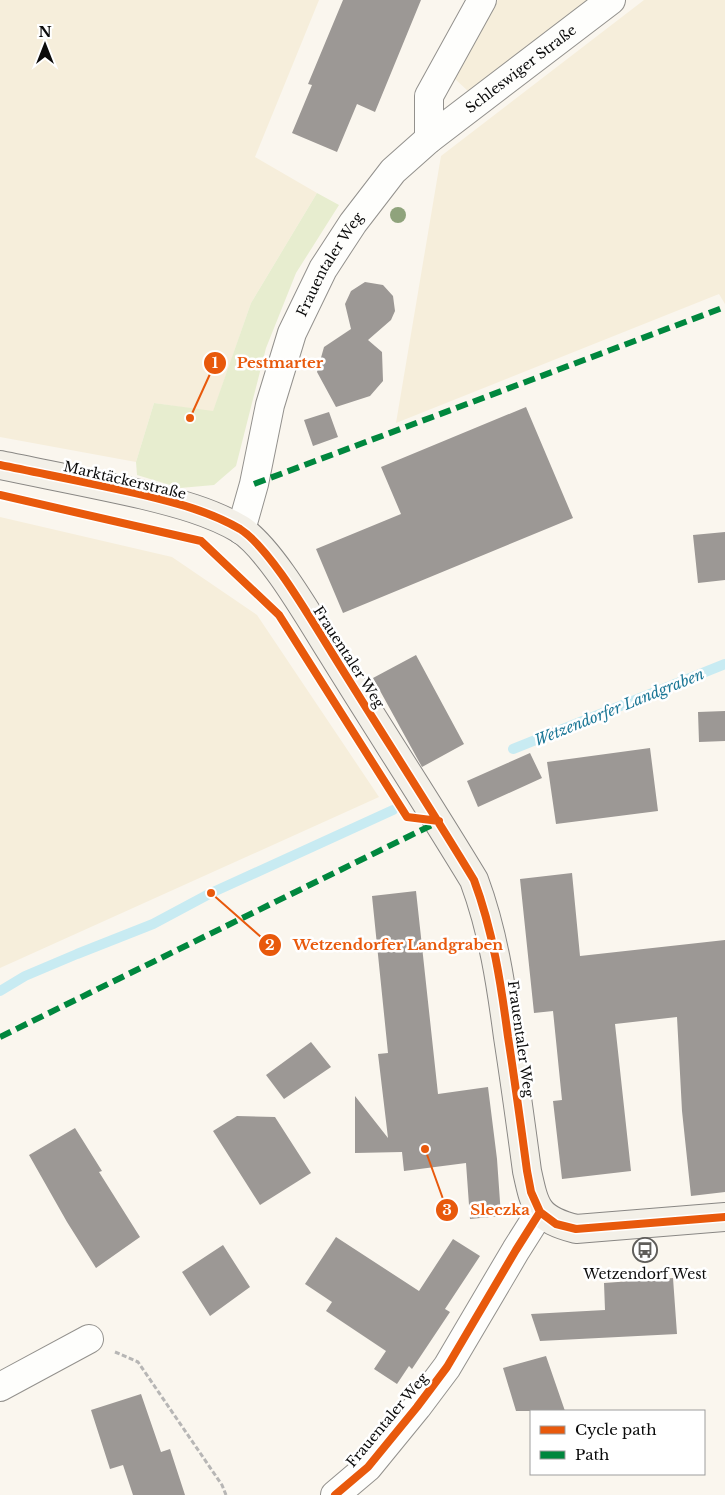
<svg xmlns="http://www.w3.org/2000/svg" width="725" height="1495" viewBox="0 0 725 1495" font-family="'Libre Baskerville',serif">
<rect width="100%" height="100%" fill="#faf6ee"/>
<path fill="#f6eedb" d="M 0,0 L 319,0 L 255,157 L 317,193 L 251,303 L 213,412 L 154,403 L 136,462 L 0,437 Z
M 498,0 L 589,0 L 469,92 L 454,78 Z
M 644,0 L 725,0 L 725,304 L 719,294 L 396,423 L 441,156 Z
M 0,517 L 172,557 L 257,615 L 379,797 L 0,968 Z"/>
<path fill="#e7edcf" d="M 317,193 L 339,205 L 296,273 L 266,348 L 236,466 L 214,485 L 180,488 L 137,475 L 136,462 L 154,403 L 213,411 L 251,303 Z"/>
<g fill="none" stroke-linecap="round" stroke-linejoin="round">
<path stroke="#c8ebf2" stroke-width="10" d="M 513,749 L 725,664
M 0,991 L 25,976 L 77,954 L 153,924 L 211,893 L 393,810"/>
</g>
<path fill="#9c9895" d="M 343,0 L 421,0 L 375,112 L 357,104 L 337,152 L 292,133 L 312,85 L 308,84 Z
M 365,282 L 383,285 L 393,296 L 395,311 L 391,320 L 368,340 L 382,352 L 383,381 L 370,396 L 336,407 L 317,372 L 324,347 L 351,329 L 345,304 L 351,291 Z
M 526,407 L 573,518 L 343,613 L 316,549 L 401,514 L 381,467 Z
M 329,412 L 338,437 L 313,446 L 304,420 Z
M 725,532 L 725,580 L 698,583 L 693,535 Z
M 416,655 L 464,744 L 422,767 L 373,678 Z
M 725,711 L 725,741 L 699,742 L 698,712 Z
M 650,748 L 658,811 L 556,824 L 547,762 Z
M 530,753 L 542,778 L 478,807 L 467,781 Z
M 572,873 L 580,956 L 725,940 L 725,1192 L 691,1196 L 682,1111 L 677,1017 L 615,1024 L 631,1171 L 562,1179 L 553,1101 L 562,1100 L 553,1011 L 534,1013 L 520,879 Z
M 416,891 L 438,1094 L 488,1087 L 497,1159 L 501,1216 L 470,1219 L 466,1163 L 404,1171 L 402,1152 L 355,1153 L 355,1096 L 388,1138 L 378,1054 L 388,1053 L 372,896 Z
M 311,1042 L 331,1067 L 284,1099 L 266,1075 Z
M 237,1116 L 275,1117 L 311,1173 L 260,1205 L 213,1131 Z
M 75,1128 L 102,1171 L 99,1172 L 140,1237 L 96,1268 L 67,1222 L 29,1155 Z
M 336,1237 L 419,1291 L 453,1239 L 480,1256 L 445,1309 L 450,1312 L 412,1369 L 409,1366 L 397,1384 L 374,1369 L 386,1351 L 326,1311 L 332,1302 L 305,1284 Z
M 223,1245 L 250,1287 L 210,1316 L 182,1272 Z
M 673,1278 L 677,1334 L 540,1341 L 531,1314 L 605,1310 L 604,1283 Z
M 546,1356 L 565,1411 L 516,1411 L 503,1368 Z
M 141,1394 L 161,1452 L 170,1449 L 185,1495 L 133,1495 L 123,1465 L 110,1469 L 91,1410 Z"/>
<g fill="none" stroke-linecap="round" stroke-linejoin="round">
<defs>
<g id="street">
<path d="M 429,139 L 429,96 L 482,0"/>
<path id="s1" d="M 241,530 L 254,484 L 270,405 L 292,333 L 323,269 L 353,223 L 393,171 L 429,139 L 611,0"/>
<path d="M 0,1387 L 89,1339"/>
<path d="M 335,1495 L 368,1467 L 417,1407 L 447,1367 L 516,1250 L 540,1212"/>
</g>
<path id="secondary" d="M 0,465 C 48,475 96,484 144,495 C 177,503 211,512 240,529 C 271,549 311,620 332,653 C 379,729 428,804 474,880 C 493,931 501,984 508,1037 C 515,1082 521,1126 527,1171 C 535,1208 537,1219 576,1229 L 725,1217"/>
</defs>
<use href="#street" stroke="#93918d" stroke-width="30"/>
<use href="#secondary" stroke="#898784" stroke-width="30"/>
<path stroke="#b7b6b5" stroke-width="3" stroke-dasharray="5 2.5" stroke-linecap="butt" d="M 115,1352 L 138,1362 L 222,1485 L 226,1495"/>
<use href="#street" stroke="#fefefc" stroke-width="28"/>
<use href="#secondary" stroke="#f3f0e8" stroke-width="28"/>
<path stroke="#00873e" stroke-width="6" stroke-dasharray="12 6" stroke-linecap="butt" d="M 254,484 L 725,307
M 0,1037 L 438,822"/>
<defs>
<path id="cycleway" d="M 0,465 C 48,475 96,484 144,495 C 177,503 211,512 240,529 C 271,549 311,620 332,653 C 379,729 428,804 474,880 C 493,931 501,984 508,1037 C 515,1082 521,1126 527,1171 L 531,1192 L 540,1212
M 0,495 L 201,541 L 279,615 L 407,817 L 439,821
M 540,1212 L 556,1224 L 576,1229 L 725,1217
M 335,1495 L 368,1467 L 417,1407 L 447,1367 L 516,1250 L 540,1212"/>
</defs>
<use href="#cycleway" stroke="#fff" stroke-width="11"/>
<use href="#cycleway" stroke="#e8590c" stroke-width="8"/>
</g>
<circle fill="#8fa37c" cx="398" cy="215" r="8"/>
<defs>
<symbol id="bus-ring" viewBox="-11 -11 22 22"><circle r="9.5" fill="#fff" stroke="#5f5d5a" stroke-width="1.5"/><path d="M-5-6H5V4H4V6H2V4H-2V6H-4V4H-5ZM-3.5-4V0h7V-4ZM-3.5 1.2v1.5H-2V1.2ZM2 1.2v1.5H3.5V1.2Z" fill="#5f5d5a"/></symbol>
</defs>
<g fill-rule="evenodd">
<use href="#bus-ring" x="631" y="1236" width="28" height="28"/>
</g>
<g text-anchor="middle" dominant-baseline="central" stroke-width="5" stroke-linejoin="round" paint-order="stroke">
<g font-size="14" fill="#0b0b0b" stroke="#fff">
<text stroke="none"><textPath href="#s1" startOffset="559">Schleswiger Straße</textPath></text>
<text stroke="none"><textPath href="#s1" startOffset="282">Frauentaler Weg</textPath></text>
<text transform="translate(125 480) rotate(13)">Marktäckerstraße</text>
<text transform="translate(349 657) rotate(57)">Frauentaler Weg</text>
<text transform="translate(521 1039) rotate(82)">Frauentaler Weg</text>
<text transform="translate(387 1420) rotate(-50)">Frauentaler Weg</text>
</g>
<g font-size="14" fill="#0b0b0b" stroke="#fff">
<text x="645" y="1274">Wetzendorf West</text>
</g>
<g font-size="15" font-style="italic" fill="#1c7796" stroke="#fff">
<text transform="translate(619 707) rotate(-22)">Wetzendorfer Landgraben</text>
</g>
</g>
<path fill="none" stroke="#e8590c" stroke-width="2" d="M190 418L215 363M211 893L270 945M425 1149L447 1210"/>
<g fill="#e8590c" stroke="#fff" stroke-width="2">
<circle cx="190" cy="418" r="5"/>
<circle cx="211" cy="893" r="5"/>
<circle cx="425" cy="1149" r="5"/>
<circle cx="215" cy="363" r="12"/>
<circle cx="270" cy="945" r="12"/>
<circle cx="447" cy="1210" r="12"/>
</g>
<g font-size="15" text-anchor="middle" font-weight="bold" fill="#fff">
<text x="215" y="368">1</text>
<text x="270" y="950">2</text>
<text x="447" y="1215">3</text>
</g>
<g font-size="15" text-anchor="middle" font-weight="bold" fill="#e8590c" stroke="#fff" stroke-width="5" stroke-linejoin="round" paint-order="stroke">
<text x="280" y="368">Pestmarter</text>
<text x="398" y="950">Wetzendorfer Landgraben</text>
<text x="500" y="1215">Sleczka</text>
</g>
<rect x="530" y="1410" width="175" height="65" fill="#ffffff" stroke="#9d9d9d"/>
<rect x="540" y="1426" width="25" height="8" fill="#e8590c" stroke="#9d9d9d"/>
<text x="575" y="1435" font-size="15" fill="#0b0b0b">Cycle path</text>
<rect x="540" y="1451" width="25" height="8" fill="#00873e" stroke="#9d9d9d"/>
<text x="575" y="1460" font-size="15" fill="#0b0b0b">Path</text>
<g transform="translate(45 45)" stroke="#ffffff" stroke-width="4" paint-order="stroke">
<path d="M0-4L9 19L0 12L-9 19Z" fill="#0b0b0b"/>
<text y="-8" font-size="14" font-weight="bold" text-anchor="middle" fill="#0b0b0b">N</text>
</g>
</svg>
